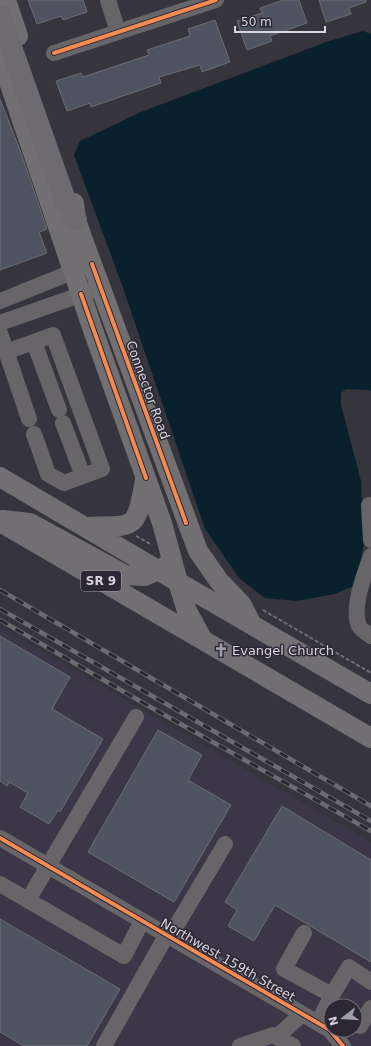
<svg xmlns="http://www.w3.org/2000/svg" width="371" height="1046" viewBox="0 0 371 1046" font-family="'DejaVu Sans',sans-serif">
<rect width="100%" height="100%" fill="#36343c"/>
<path fill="#3b3648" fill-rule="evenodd" d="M 0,627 L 371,842 L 371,1046 L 0,1046 ZM 331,1006 L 355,1006 L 355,1030 L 331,1030 Z"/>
<path fill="#09212d" d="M 363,31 L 371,34 L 371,392 L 369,390 L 346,389 L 341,393 L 341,405 L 361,481 L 364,542 L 358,577 L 354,586 L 335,594 L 296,601 L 265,598 L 240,579 L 205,529 L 122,285 L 74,155 L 80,141 L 141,112 L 329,41 Z"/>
<path fill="#4f5362" stroke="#6c6d74" d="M 28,0 L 83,0 L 87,12 L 63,20 L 61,16 L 37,24 Z
M 283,0 L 299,0 L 307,23 L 270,36 L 272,41 L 247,50 L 237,21 L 262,13 L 260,8 Z
M 319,0 L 366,0 L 366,2 L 349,8 L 351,14 L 326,22 Z
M 215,20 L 230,62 L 202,72 L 200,65 L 159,77 L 161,83 L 91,107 L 90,103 L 67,111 L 56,81 L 81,73 L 83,77 L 149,55 L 147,50 L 190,36 L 188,29 Z
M 0,99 L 20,150 L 47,229 L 39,232 L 47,253 L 0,270 Z
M 0,636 L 70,677 L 52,709 L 103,739 L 60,812 L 58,810 L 49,824 L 20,807 L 28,793 L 9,782 L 7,786 L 0,781 Z
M 158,730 L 202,755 L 188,780 L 231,805 L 174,902 L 88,852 Z
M 282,806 L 371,860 L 371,962 L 275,905 L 254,941 L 228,926 L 237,910 L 225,902 Z
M 0,919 L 120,989 L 87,1046 L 24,1046 L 0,1032 Z"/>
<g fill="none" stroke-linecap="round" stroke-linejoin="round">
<path stroke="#706e71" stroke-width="2" stroke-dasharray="4 2" stroke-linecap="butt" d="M 136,536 L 152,545
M 263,610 L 371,673"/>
<path stroke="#686568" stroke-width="16" d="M 108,0 L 118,32
M 54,53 L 216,0
M 0,301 L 92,264
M 0,323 L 100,288
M 0,333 L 29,419
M 34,342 L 59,410
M 6,352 L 53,335 L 102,469 L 64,483 L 48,474 L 34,434
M 63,423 L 83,476
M 369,505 L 371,540
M 371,556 C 365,573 351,608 359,626 C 361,630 367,633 371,636
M 0,838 L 330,1030 L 343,1046
M 0,884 L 124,956 L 142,921
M 28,900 L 136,717
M 304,933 L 284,969 L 332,995 L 318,1023
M 169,938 L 225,844
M 332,995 L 349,967 L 371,982
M 360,1026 L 371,1008
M 277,1037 L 302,1014
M 104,1046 L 166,936
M 240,1046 L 273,1035 L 293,1046"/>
<path stroke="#726f72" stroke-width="20" d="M 6,0 L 18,36
M 0,55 L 94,333 L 162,523 L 178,582 L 187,611 L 203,640
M 74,203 L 76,220 L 86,248 L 198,551 L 219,581 L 241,604 L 252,625
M 0,477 L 178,582 L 371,694
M 2,520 L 30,523 L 125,575 L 145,576 L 166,566
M 0,522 L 371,738
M 85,527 C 135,525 136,533 145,480"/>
<path stroke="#6e6b70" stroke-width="22" d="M 0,16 L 65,200 L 76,220"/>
<defs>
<path id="rail" d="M 0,590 L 371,806
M 0,609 L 371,821
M 0,620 L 145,704 L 371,831"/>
</defs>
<use href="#rail" stroke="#6d6b70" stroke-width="4.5"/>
<use href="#rail" stroke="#2b2735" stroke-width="3" stroke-dasharray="9" stroke-linecap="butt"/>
<defs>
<path id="cycleway" d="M 54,53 L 216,0
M 92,264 L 186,523
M 81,294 L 146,478
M 0,838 L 330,1030 L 343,1046"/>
</defs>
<use href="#cycleway" stroke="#2b2735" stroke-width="6"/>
<use href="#cycleway" stroke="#f68b52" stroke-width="4"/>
</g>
<defs>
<symbol id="church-bare" viewBox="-9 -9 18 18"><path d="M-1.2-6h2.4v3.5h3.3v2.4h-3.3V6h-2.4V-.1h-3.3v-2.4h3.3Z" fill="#9f9da6" stroke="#2b2735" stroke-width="2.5" paint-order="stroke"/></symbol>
</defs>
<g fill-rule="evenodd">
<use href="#church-bare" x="211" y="640" width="20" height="20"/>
</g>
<g text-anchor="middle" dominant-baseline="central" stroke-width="3" stroke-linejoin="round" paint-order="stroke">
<rect fill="#2b2735" stroke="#a4a1ac" stroke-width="1" x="81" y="571" width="40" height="20" rx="3"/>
<g font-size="12" font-weight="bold" fill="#d8d5df">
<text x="101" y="581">SR 9</text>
</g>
<g font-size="13" fill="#d8d5df" stroke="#2b2735">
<text transform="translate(148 390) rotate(70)">Connector Road</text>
<text transform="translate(228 960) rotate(30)">Northwest 159th Street</text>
</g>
<g font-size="13" fill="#d8d5df" stroke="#2b2735" text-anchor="start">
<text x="232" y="650">Evangel Church</text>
</g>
</g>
<g transform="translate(343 1018) rotate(253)"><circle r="19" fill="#2b2735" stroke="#706d79"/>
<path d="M0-3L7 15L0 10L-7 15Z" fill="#9f9da6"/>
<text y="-6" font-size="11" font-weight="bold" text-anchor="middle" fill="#d8d5df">N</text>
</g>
<path d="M235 26v6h90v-6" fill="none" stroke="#d8d5df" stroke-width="2"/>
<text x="241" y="26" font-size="12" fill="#d8d5df" stroke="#2b2735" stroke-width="3" paint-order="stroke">50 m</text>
</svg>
